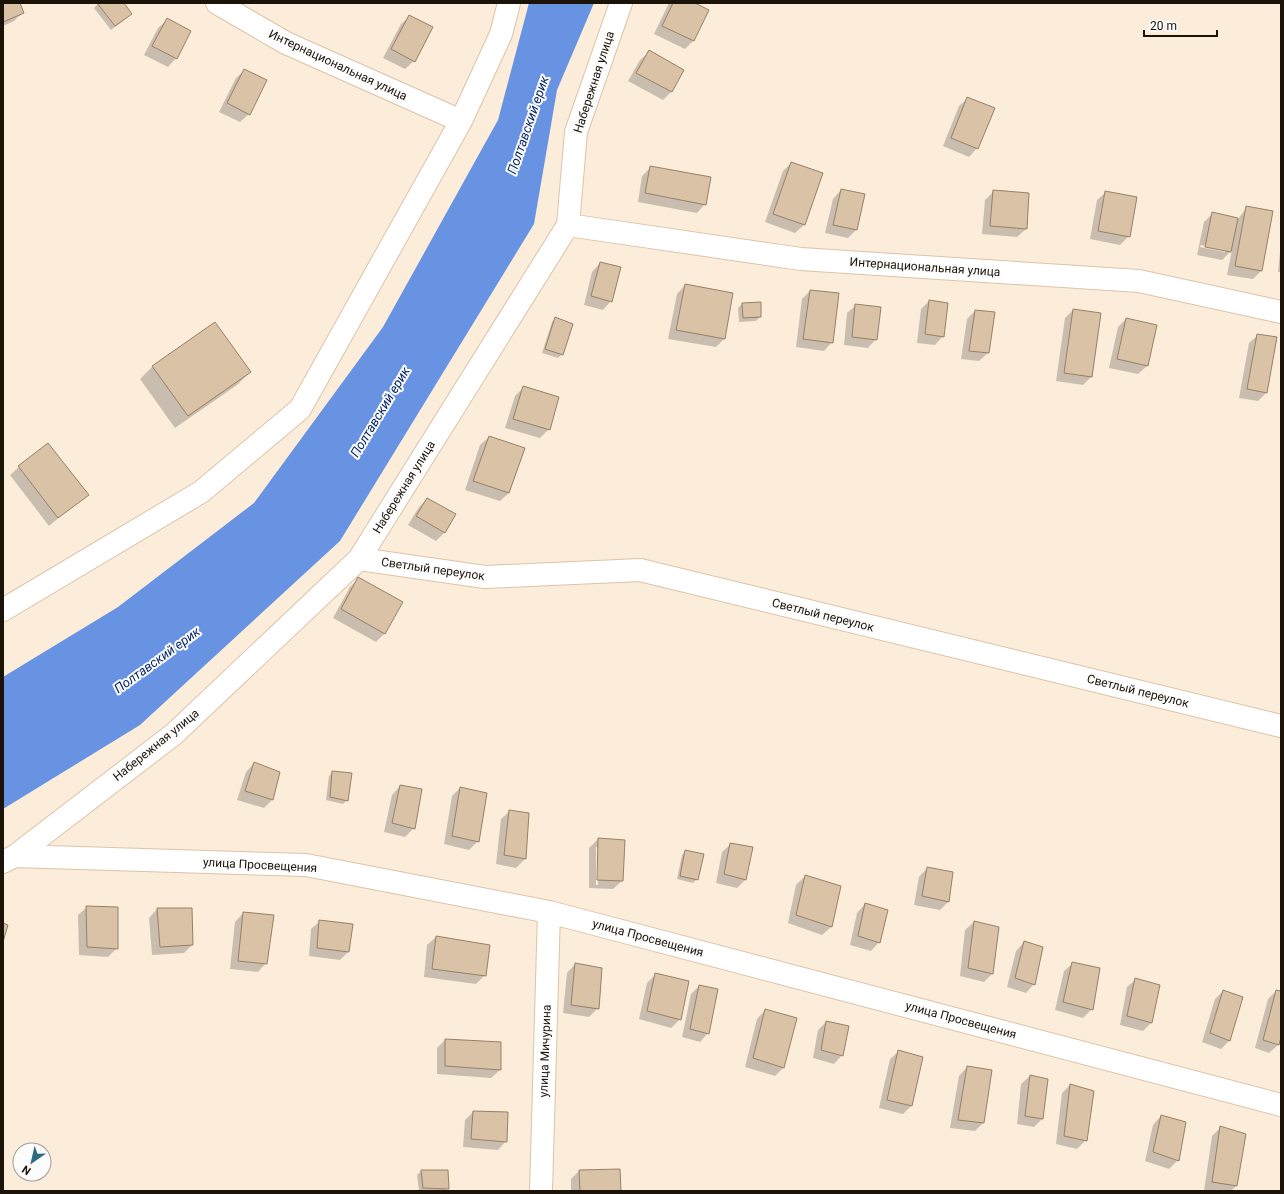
<svg xmlns="http://www.w3.org/2000/svg" width="1284" height="1194" viewBox="0 0 1284 1194" font-family="Roboto,sans-serif">
<rect width="100%" height="100%" fill="#fceddb"/>
<path fill="#6892e2" d="M 529,3 L 594,3 L 557,90 L 534,224 L 340,541 L 140,725 L 3,809 L 3,677 L 118,607 L 254,503 L 383,327 L 498,120 Z"/>
<path fill="#0003" fill-rule="evenodd" d="M 3,3 L 19,3 L 23,12 L 14,21 L 3,26 Z
M 99,3 L 122,3 L 127,18 L 111,30 L 94,8 Z
M 669,3 L 693,3 L 693,41 L 685,49 L 654,34 Z
M 410,16 L 414,61 L 405,69 L 383,58 L 401,24 Z
M 167,20 L 176,58 L 168,67 L 144,55 L 158,28 Z
M 649,52 L 683,70 L 671,92 L 663,100 L 628,81 L 640,60 Z
M 245,70 L 249,114 L 240,122 L 219,112 L 236,78 Z
M 968,98 L 977,148 L 969,157 L 943,146 L 959,106 Z
M 791,163 L 822,173 L 804,225 L 795,233 L 765,222 L 783,171 Z
M 651,167 L 705,204 L 697,213 L 638,202 L 642,176 Z
M 841,190 L 856,230 L 848,238 L 825,233 L 833,199 Z
M 994,191 L 1026,229 L 1017,237 L 982,234 L 985,200 Z
M 1106,192 L 1129,236 L 1120,245 L 1090,239 L 1097,200 Z
M 1247,207 L 1261,271 L 1253,279 L 1227,275 L 1232,250 L 1222,260 L 1197,255 L 1204,222 L 1212,214 L 1238,219 ZM 1201,245 L 1225,250 L 1225,252 L 1200,247 Z
M 1281,241 L 1281,272 L 1278,272 Z
M 600,263 L 611,301 L 603,310 L 584,305 L 592,272 Z
M 685,285 L 724,339 L 716,347 L 668,339 L 677,294 Z
M 810,291 L 832,342 L 824,351 L 796,347 L 802,299 Z
M 929,301 L 943,336 L 935,345 L 917,343 L 921,309 Z
M 742,304 L 760,317 L 756,321 L 739,322 L 738,308 Z
M 856,305 L 876,339 L 868,348 L 844,345 L 847,313 Z
M 1073,310 L 1091,377 L 1083,385 L 1056,381 L 1065,318 Z
M 975,311 L 988,353 L 979,361 L 961,359 L 967,319 Z
M 556,318 L 562,354 L 558,358 L 542,353 L 552,322 Z
M 1126,319 L 1156,326 L 1147,366 L 1138,374 L 1109,368 L 1118,327 Z
M 1258,335 L 1266,393 L 1258,401 L 1239,398 L 1249,343 Z
M 153,366 L 250,372 L 237,385 L 175,428 L 140,379 Z
M 523,388 L 549,429 L 540,438 L 505,428 L 515,396 Z
M 489,437 L 509,493 L 500,501 L 465,490 L 480,445 Z
M 19,467 L 87,494 L 49,526 L 10,475 Z
M 427,499 L 455,515 L 444,533 L 436,541 L 408,525 L 419,507 Z
M 359,578 L 385,633 L 376,642 L 333,618 L 350,587 Z
M 254,763 L 272,800 L 264,808 L 237,800 L 246,772 Z
M 333,772 L 347,800 L 343,804 L 326,800 L 329,776 Z
M 400,786 L 414,828 L 405,837 L 384,832 L 392,795 Z
M 460,788 L 478,841 L 469,850 L 444,844 L 452,796 Z
M 510,811 L 528,814 L 525,859 L 516,868 L 496,864 L 501,819 Z
M 598,839 L 624,841 L 622,881 L 613,889 L 589,888 L 589,848 ZM 596,847 L 598,847 L 598,885 L 596,885 Z
M 731,844 L 746,879 L 737,888 L 716,883 L 722,852 Z
M 686,851 L 697,879 L 693,883 L 677,879 L 682,855 Z
M 927,868 L 952,873 L 948,902 L 940,910 L 914,905 L 919,877 Z
M 805,876 L 831,927 L 822,935 L 788,923 L 796,885 Z
M 865,904 L 879,942 L 871,951 L 850,945 L 857,913 Z
M 87,907 L 117,948 L 108,957 L 79,955 L 78,915 Z
M 157,909 L 192,945 L 184,953 L 152,955 L 149,918 Z
M 243,913 L 266,963 L 258,972 L 230,969 L 235,922 Z
M 320,921 L 351,925 L 348,952 L 340,960 L 309,956 L 311,929 Z
M 974,922 L 998,928 L 992,974 L 984,982 L 960,976 L 965,930 Z
M 436,937 L 485,975 L 476,984 L 424,977 L 427,945 Z
M 1024,942 L 1034,984 L 1026,993 L 1007,987 L 1016,951 Z
M 1073,963 L 1092,1009 L 1083,1018 L 1055,1010 L 1064,971 Z
M 575,964 L 598,1008 L 589,1017 L 563,1013 L 567,973 Z
M 656,974 L 680,1019 L 671,1028 L 639,1019 L 647,983 Z
M 1136,979 L 1159,986 L 1151,1023 L 1143,1031 L 1120,1025 L 1127,987 Z
M 699,986 L 708,1033 L 700,1042 L 682,1037 L 691,994 Z
M 1223,991 L 1230,1040 L 1221,1049 L 1202,1042 L 1215,999 Z
M 1276,991 L 1281,992 L 1281,1033 L 1278,1045 L 1269,1053 L 1255,1048 L 1268,999 Z
M 765,1010 L 796,1019 L 783,1068 L 775,1076 L 745,1067 L 757,1019 Z
M 826,1022 L 842,1055 L 834,1064 L 813,1058 L 818,1030 Z
M 445,1040 L 500,1070 L 491,1078 L 437,1074 L 437,1048 Z
M 899,1051 L 911,1106 L 903,1114 L 879,1108 L 890,1059 Z
M 967,1067 L 983,1123 L 975,1131 L 950,1128 L 959,1076 Z
M 1030,1076 L 1047,1080 L 1042,1119 L 1034,1127 L 1017,1124 L 1021,1084 Z
M 1070,1085 L 1086,1140 L 1077,1149 L 1056,1144 L 1062,1093 Z
M 473,1112 L 506,1141 L 498,1150 L 463,1147 L 465,1120 Z
M 1161,1116 L 1178,1160 L 1169,1169 L 1145,1161 L 1153,1125 Z
M 1221,1127 L 1236,1186 L 1231,1191 L 1204,1191 L 1212,1136 Z
M 421,1171 L 448,1188 L 445,1191 L 419,1191 L 417,1175 Z
M 579,1171 L 620,1191 L 571,1191 L 571,1179 Z"/>
<path fill="#dac2a6" stroke="#978066" d="M 3,3 L 20,3 L 24,13 L 3,22 Z
M 97,3 L 124,3 L 132,14 L 115,26 Z
M 673,3 L 695,3 L 709,10 L 694,41 L 662,26 Z
M 409,15 L 433,27 L 415,62 L 391,49 Z
M 167,18 L 191,31 L 177,59 L 152,46 Z
M 649,50 L 684,70 L 672,92 L 636,73 Z
M 244,69 L 267,80 L 250,115 L 227,103 Z
M 967,97 L 995,108 L 978,149 L 951,138 Z
M 791,162 L 823,173 L 805,225 L 773,214 Z
M 650,166 L 711,177 L 706,205 L 645,193 Z
M 841,189 L 865,194 L 857,230 L 833,225 Z
M 993,190 L 1029,193 L 1027,229 L 990,226 Z
M 1105,191 L 1137,197 L 1130,237 L 1098,231 Z
M 1246,206 L 1273,211 L 1262,271 L 1235,266 Z
M 1212,212 L 1238,218 L 1231,252 L 1205,247 Z
M 600,262 L 621,267 L 612,302 L 591,296 Z
M 685,284 L 733,293 L 725,339 L 676,330 Z
M 810,290 L 839,293 L 833,343 L 803,339 Z
M 929,300 L 948,303 L 944,337 L 925,334 Z
M 761,302 L 761,317 L 743,318 L 742,303 Z
M 855,304 L 881,307 L 877,340 L 852,337 Z
M 1073,309 L 1101,313 L 1092,377 L 1064,373 Z
M 975,310 L 995,312 L 989,353 L 969,351 Z
M 555,317 L 573,324 L 563,355 L 545,349 Z
M 1126,318 L 1157,325 L 1148,366 L 1117,359 Z
M 215,322 L 251,372 L 188,416 L 152,366 Z
M 1257,334 L 1277,337 L 1267,393 L 1247,389 Z
M 523,386 L 559,397 L 550,430 L 513,419 Z
M 489,436 L 525,448 L 509,493 L 473,481 Z
M 48,443 L 89,495 L 58,518 L 18,466 Z
M 427,498 L 456,514 L 445,533 L 416,516 Z
M 358,577 L 403,602 L 385,634 L 341,609 Z
M 254,762 L 280,772 L 273,800 L 245,791 Z
M 332,771 L 352,773 L 348,801 L 330,797 Z
M 400,785 L 422,789 L 415,829 L 392,823 Z
M 460,787 L 487,793 L 479,842 L 452,836 Z
M 509,810 L 529,813 L 526,859 L 504,855 Z
M 598,838 L 625,840 L 623,881 L 597,880 Z
M 730,843 L 753,847 L 746,880 L 724,874 Z
M 685,850 L 704,854 L 698,880 L 680,876 Z
M 927,867 L 953,872 L 949,902 L 922,896 Z
M 805,875 L 841,886 L 832,927 L 796,915 Z
M 865,903 L 888,910 L 880,943 L 858,936 Z
M 86,906 L 118,907 L 118,949 L 87,947 Z
M 157,908 L 192,908 L 193,945 L 160,947 Z
M 243,912 L 274,915 L 267,964 L 238,961 Z
M 319,920 L 353,924 L 349,952 L 317,948 Z
M 974,921 L 999,927 L 993,974 L 968,968 Z
M 3,923 L 8,925 L 3,942 Z
M 436,936 L 490,945 L 486,976 L 432,969 Z
M 1024,941 L 1043,947 L 1035,985 L 1015,978 Z
M 1072,962 L 1100,968 L 1093,1010 L 1063,1002 Z
M 575,963 L 602,968 L 599,1009 L 571,1005 Z
M 655,973 L 689,981 L 681,1020 L 647,1011 Z
M 1135,978 L 1160,985 L 1152,1023 L 1127,1016 Z
M 699,985 L 718,989 L 709,1034 L 690,1029 Z
M 1223,990 L 1243,997 L 1230,1041 L 1210,1033 Z
M 1276,990 L 1281,991 L 1281,1037 L 1279,1045 L 1263,1040 Z
M 765,1009 L 797,1018 L 784,1068 L 753,1058 Z
M 826,1021 L 849,1026 L 843,1056 L 821,1050 Z
M 445,1039 L 501,1042 L 501,1070 L 445,1066 Z
M 898,1050 L 923,1057 L 912,1106 L 887,1100 Z
M 967,1066 L 992,1070 L 984,1123 L 958,1120 Z
M 1030,1075 L 1048,1079 L 1043,1119 L 1025,1116 Z
M 1070,1084 L 1094,1091 L 1087,1141 L 1064,1136 Z
M 473,1111 L 508,1112 L 507,1142 L 471,1139 Z
M 1161,1115 L 1186,1122 L 1179,1161 L 1153,1152 Z
M 1220,1126 L 1246,1134 L 1237,1186 L 1212,1182 Z
M 620,1169 L 621,1191 L 580,1191 L 579,1170 Z
M 421,1170 L 448,1170 L 449,1189 L 423,1188 Z"/>
<g fill="none" stroke-linecap="round" stroke-linejoin="round">
<defs>
<path id="minor" d="M 217,3 L 286,43 L 461,121
M 568,225 L 801,259 L 1139,281 L 1281,312
M 359,559 L 485,577 L 640,570 L 1281,726
M 3,610 L 201,492 L 300,409 L 461,121 L 501,34 L 509,3
M 15,856 L 174,734 L 359,559 L 568,225 L 576,132 L 621,3
M 3,862 L 15,856 L 306,865 L 549,912 L 1281,1105
M 541,1191 L 549,912"/>
</defs>
<use href="#minor" stroke="#dcc3a7" stroke-width="24"/>
<use href="#minor" stroke="#fff" stroke-width="22"/>
</g>
<g text-anchor="middle" dominant-baseline="central" stroke-width="4" stroke-linejoin="round" paint-order="stroke">
<g font-size="12" fill="#1b1208" stroke="#fcfcfc">
<text transform="translate(338 65) rotate(25)">Интернациональная улица</text>
<text transform="translate(594 82) rotate(-72)">Набережная улица</text>
<text transform="translate(925 267) rotate(4)">Интернациональная улица</text>
<text transform="translate(404 487) rotate(-58)">Набережная улица</text>
<text transform="translate(433 569) rotate(8)">Светлый переулок</text>
<text transform="translate(823 615) rotate(14)">Светлый переулок</text>
<text transform="translate(1138 691) rotate(14)">Светлый переулок</text>
<text transform="translate(156 745) rotate(-39)">Набережная улица</text>
<text transform="translate(260 865) rotate(3)">улица Просвещения</text>
<text transform="translate(648 938) rotate(15)">улица Просвещения</text>
<text transform="translate(961 1020) rotate(15)">улица Просвещения</text>
<text transform="translate(545 1051) rotate(-88)">улица Мичурина</text>
</g>
<g font-size="13" font-style="italic" fill="#032469" stroke="#fcfcfc">
<text transform="translate(528 125) rotate(-71)">Полтавский ерик</text>
<text transform="translate(380 412) rotate(-59)">Полтавский ерик</text>
<text transform="translate(157 660) rotate(-36)">Полтавский ерик</text>
</g>
</g>
<rect width="1284" height="1194" fill="none" stroke="#1b1208" stroke-width="8"/>
<g transform="translate(32 1162) rotate(214)"><circle r="19" fill="#fcfcfc" stroke="#a29e9a"/>
<path d="M0-3L7 15L0 10L-7 15Z" fill="#2f6982"/>
<text y="-6" font-size="11" font-weight="bold" text-anchor="middle" fill="#1b1208">N</text>
</g>
<path d="M1144 30v6h73v-6" fill="none" stroke="#1b1208" stroke-width="2"/>
<text x="1150" y="30" font-size="12" fill="#1b1208" stroke="#fcfcfc" stroke-width="3" paint-order="stroke">20 m</text>
</svg>
